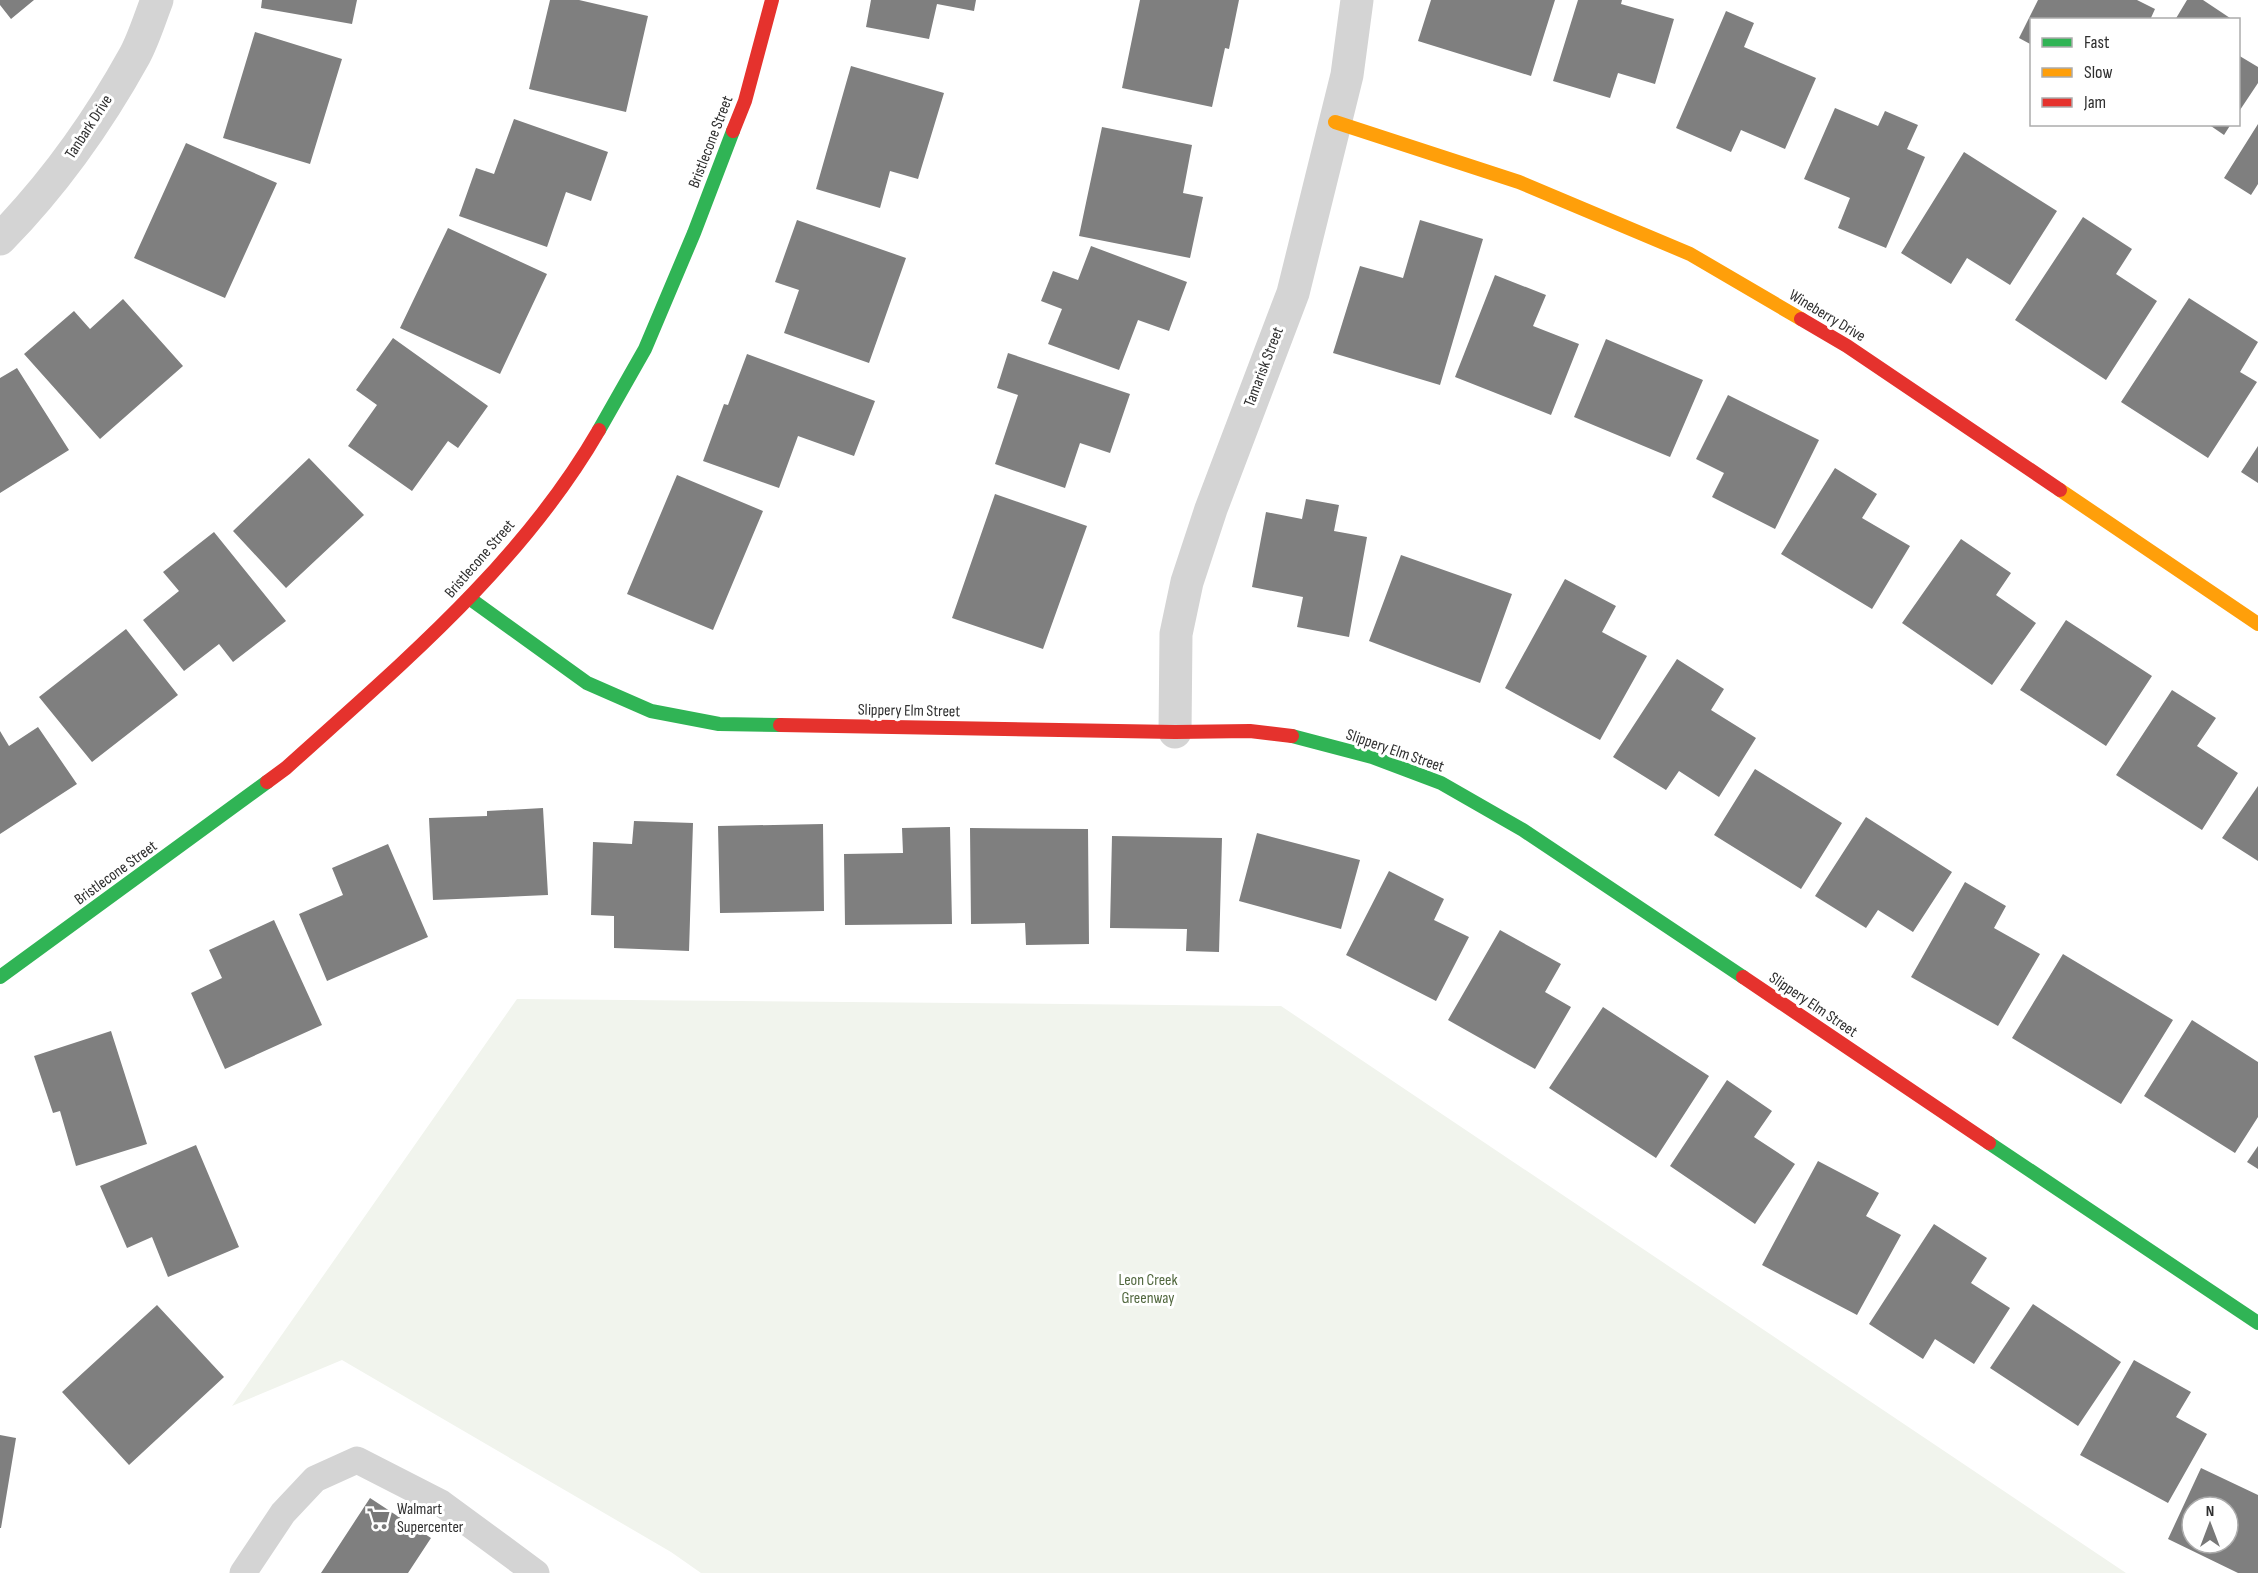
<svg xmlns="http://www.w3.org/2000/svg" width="2258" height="1573" viewBox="0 0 2258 1573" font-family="'Sofia Sans Condensed',sans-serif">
<rect width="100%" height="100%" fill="#fff"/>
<path fill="#f1f4ed" d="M 517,999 L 1281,1006 L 2126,1573 L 701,1573 L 671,1552 L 342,1360 L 232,1406 Z"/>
<path fill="#7f7f7f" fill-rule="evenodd" d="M 0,0 L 34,0 L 11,19 L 0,5 Z
M 262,0 L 357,0 L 352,24 L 261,8 Z
M 550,0 L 579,0 L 648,16 L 626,112 L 529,89 Z
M 871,0 L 976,0 L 974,11 L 937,4 L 929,39 L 866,27 Z
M 1140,0 L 1239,0 L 1229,49 L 1225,48 L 1212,107 L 1122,88 Z
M 1431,0 L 1555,0 L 1531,76 L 1418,41 Z
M 1578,0 L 1622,0 L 1621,4 L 1674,19 L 1655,84 L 1618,73 L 1610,98 L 1553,81 Z
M 2038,0 L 2137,0 L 2155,9 L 2150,20 L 2032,20 L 2032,45 L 2019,38 Z
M 2187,0 L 2203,0 L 2233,20 L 2175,20 Z
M 1726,11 L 1754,23 L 1744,47 L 1816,78 L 1785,149 L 1741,130 L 1731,152 L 1676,128 Z
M 255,32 L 342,59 L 310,164 L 223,138 Z
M 2238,55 L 2258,67 L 2258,83 L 2238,113 Z
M 851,66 L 944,93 L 918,179 L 890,171 L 880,208 L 816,189 Z
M 1835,108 L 1878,126 L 1885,111 L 1918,125 L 1907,149 L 1925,157 L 1886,248 L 1838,228 L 1850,198 L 1804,179 Z
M 514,119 L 608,152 L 591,201 L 566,192 L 547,247 L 459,216 L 476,168 L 494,174 Z
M 2208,124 L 2231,124 L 2224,135 Z
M 2258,124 L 2258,184 L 2251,195 L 2224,178 Z
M 1102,127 L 1192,145 L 1183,193 L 1203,197 L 1190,258 L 1079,236 Z
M 186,143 L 277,183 L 225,298 L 134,258 Z
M 1964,152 L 2057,211 L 2010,285 L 1967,258 L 1951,284 L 1901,253 Z
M 2083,217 L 2132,249 L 2116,274 L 2157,301 L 2106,380 L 2015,320 Z
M 797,220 L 906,258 L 869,363 L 784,333 L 799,290 L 775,282 Z
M 1420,220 L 1483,239 L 1440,385 L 1333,353 L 1360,266 L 1403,278 Z
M 448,228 L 547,274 L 500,374 L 400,328 Z
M 1091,246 L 1187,282 L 1169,331 L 1138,320 L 1119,370 L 1048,344 L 1062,309 L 1041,301 L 1053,271 L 1078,280 Z
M 1495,275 L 1546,295 L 1533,326 L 1579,344 L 1551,415 L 1455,377 Z
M 2189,298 L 2258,342 L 2240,372 L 2257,382 L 2208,458 L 2121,402 Z
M 123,299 L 183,366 L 100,439 L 24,354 L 74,311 L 90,329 Z
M 393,338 L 488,406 L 458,448 L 448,441 L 412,491 L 348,446 L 377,405 L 356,390 Z
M 1606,339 L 1703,380 L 1670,457 L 1574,417 Z
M 1008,353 L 1130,394 L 1110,453 L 1080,443 L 1065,488 L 995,464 L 1018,395 L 997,388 Z
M 747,354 L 875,401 L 854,456 L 798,436 L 779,488 L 703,461 L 724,404 L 728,405 Z
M 17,368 L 69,450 L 0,493 L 0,378 Z
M 1728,395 L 1819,440 L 1775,529 L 1712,497 L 1724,473 L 1696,459 Z
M 2258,446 L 2258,483 L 2241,472 Z
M 309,458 L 364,515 L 286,588 L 233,531 Z
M 1835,468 L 1877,494 L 1862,518 L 1910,546 L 1872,609 L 1781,554 Z
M 677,475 L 763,511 L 713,630 L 627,594 Z
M 995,494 L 1087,526 L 1043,649 L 952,618 Z
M 1306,499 L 1339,505 L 1334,531 L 1367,537 L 1349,637 L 1297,627 L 1303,597 L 1252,587 L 1266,512 L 1302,519 Z
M 214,532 L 286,621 L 233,662 L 219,644 L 184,671 L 143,620 L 179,591 L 163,572 Z
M 1961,539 L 2011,573 L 1996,595 L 2036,623 L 1992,685 L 1902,623 Z
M 1401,555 L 1512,594 L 1480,683 L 1369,641 Z
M 1565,579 L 1616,606 L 1602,632 L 1647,656 L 1600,740 L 1505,688 Z
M 2066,620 L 2152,676 L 2106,746 L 2020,690 Z
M 126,629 L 178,695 L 92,762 L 39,697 Z
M 1677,659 L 1724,689 L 1711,710 L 1756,738 L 1719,797 L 1679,771 L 1666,790 L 1613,757 Z
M 2172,690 L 2216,718 L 2197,746 L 2238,773 L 2202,830 L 2116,775 Z
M 38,727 L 77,784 L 0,834 L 0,731 L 9,746 Z
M 1755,769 L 1842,823 L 1801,889 L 1714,835 Z
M 2258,786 L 2258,861 L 2222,838 Z
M 543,808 L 548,895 L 433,900 L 429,818 L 487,816 L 487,811 Z
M 1866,817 L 1952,872 L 1913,932 L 1878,910 L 1866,928 L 1815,896 Z
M 634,821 L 693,823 L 689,951 L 614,948 L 614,916 L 591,915 L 593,842 L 632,844 Z
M 823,824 L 824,911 L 720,913 L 718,826 Z
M 950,827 L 952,924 L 845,925 L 844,854 L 903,853 L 902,828 Z
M 970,828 L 1088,829 L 1089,944 L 1026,945 L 1025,923 L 971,924 Z
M 1257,833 L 1360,860 L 1341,929 L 1239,901 Z
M 1112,836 L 1222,838 L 1219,952 L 1186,951 L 1187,929 L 1110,928 Z
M 388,844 L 428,937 L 327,981 L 299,914 L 343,895 L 332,868 Z
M 1389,871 L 1444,899 L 1434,920 L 1469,937 L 1436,1001 L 1346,955 Z
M 1965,882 L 2006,906 L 1994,928 L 2040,954 L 1998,1026 L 1911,977 Z
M 274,920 L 322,1025 L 225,1069 L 191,993 L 222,978 L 209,950 Z
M 1500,930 L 1561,964 L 1545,992 L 1571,1007 L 1535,1069 L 1448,1020 Z
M 2063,954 L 2173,1020 L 2121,1104 L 2012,1038 Z
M 1603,1007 L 1709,1076 L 1656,1158 L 1549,1088 Z
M 2192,1020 L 2258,1062 L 2258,1117 L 2235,1153 L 2144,1096 Z
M 111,1031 L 147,1144 L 76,1166 L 60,1111 L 53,1113 L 34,1056 Z
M 1727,1080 L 1772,1111 L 1754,1137 L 1795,1164 L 1755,1224 L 1670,1166 Z
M 196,1145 L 239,1247 L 168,1277 L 152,1237 L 127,1248 L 100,1186 Z
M 2258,1146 L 2258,1169 L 2247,1162 Z
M 1818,1161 L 1879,1193 L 1866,1216 L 1901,1235 L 1857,1315 L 1762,1265 Z
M 1934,1224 L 1987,1258 L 1971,1283 L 2010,1308 L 1974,1364 L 1935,1339 L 1923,1359 L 1869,1324 Z
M 2033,1304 L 2121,1362 L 2078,1426 L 1990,1368 Z
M 157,1305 L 224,1377 L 129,1465 L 62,1392 Z
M 2134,1360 L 2191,1392 L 2176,1417 L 2207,1434 L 2168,1503 L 2080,1455 Z
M 0,1435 L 16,1438 L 1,1528 L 0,1528 Z
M 2201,1468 L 2258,1495 L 2258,1573 L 2238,1573 L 2168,1539 ZM 2192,1507 L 2228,1507 L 2228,1543 L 2192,1543 Z
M 370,1498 L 431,1538 L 408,1573 L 321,1573 Z"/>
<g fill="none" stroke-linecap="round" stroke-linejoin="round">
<path stroke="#d4d4d4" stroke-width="27" d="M 243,1573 L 283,1513 L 315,1479 L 357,1460 L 441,1503 L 536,1573"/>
<path stroke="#d4d4d4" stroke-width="33" d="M 0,239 C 53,185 98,122 135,55 C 144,38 150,18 157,0
M 1175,732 L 1176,634 L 1187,582 L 1211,509 L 1293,293 L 1347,75 L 1357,0"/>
<path stroke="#30b455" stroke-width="14" d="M 599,430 L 645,349 L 694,233 L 733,131
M 469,598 L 587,683 L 651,711 L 719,724 L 780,725
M 1292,736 L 1372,757 L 1441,783 L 1523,830 L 1743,977
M 0,977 L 267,782
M 1989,1143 L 2258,1323"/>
<path stroke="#ff9f0a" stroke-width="14" d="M 1335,122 L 1519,182 L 1690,254 L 1801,319
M 2060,490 L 2258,624"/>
<path stroke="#e5322d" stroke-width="14" d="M 733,131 L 745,101 L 772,0
M 1801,319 L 1847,346 L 2060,490
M 780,725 L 1175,732 L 1250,731 L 1292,736
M 267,782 L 286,768 C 400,665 521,565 599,430
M 1743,977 L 1989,1143"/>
</g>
<defs>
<symbol id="supermarket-bare" viewBox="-9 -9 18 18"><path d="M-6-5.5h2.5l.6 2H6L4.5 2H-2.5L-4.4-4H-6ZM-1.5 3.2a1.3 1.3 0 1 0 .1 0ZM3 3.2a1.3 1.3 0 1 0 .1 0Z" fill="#787878" stroke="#fff" stroke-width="2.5" paint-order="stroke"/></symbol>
</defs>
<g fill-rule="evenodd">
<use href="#supermarket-bare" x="362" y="1502" width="33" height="33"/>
</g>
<g text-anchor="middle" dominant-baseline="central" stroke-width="6" stroke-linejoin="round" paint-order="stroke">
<g font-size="16" fill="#2f2f2f" stroke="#fff">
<text transform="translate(89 127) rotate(-57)">Tanbark Drive</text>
<text transform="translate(711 142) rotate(-69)">Bristlecone Street</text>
<text transform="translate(1827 316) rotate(31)">Wineberry Drive</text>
<text transform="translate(1264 367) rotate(-69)">Tamarisk Street</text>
<text transform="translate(480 559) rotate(-49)">Bristlecone Street</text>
<text transform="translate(909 711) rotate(1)">Slippery Elm Street</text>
<text transform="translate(1395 751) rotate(19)">Slippery Elm Street</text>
<text transform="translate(116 873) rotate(-36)">Bristlecone Street</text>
<text transform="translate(1813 1005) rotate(34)">Slippery Elm Street</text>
</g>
<g font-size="16" fill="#52683f" stroke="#fff">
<text x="1148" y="1280">Leon Creek<tspan x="1148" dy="18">Greenway</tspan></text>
</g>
<g font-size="16" fill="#2f2f2f" stroke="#fff" text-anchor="start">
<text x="397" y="1509">Walmart<tspan x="397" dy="18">Supercenter</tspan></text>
</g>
</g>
<rect x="2030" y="18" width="210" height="108" fill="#ffffff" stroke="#acacac" stroke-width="1.5"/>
<rect x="2042" y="38" width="30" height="9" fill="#30b455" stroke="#acacac" stroke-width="1.5"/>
<text x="2084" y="48" font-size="18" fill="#2f2f2f">Fast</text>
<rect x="2042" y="68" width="30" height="9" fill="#ff9f0a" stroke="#acacac" stroke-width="1.5"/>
<text x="2084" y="78" font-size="18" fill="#2f2f2f">Slow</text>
<rect x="2042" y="98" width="30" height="9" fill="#e5322d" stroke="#acacac" stroke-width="1.5"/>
<text x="2084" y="108" font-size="18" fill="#2f2f2f">Jam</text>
<g transform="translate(2210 1525)"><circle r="28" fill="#ffffff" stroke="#acacac" stroke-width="1.5"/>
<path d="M0-4.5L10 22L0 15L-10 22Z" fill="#787878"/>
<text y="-9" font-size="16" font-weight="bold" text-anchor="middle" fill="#2f2f2f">N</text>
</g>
</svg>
